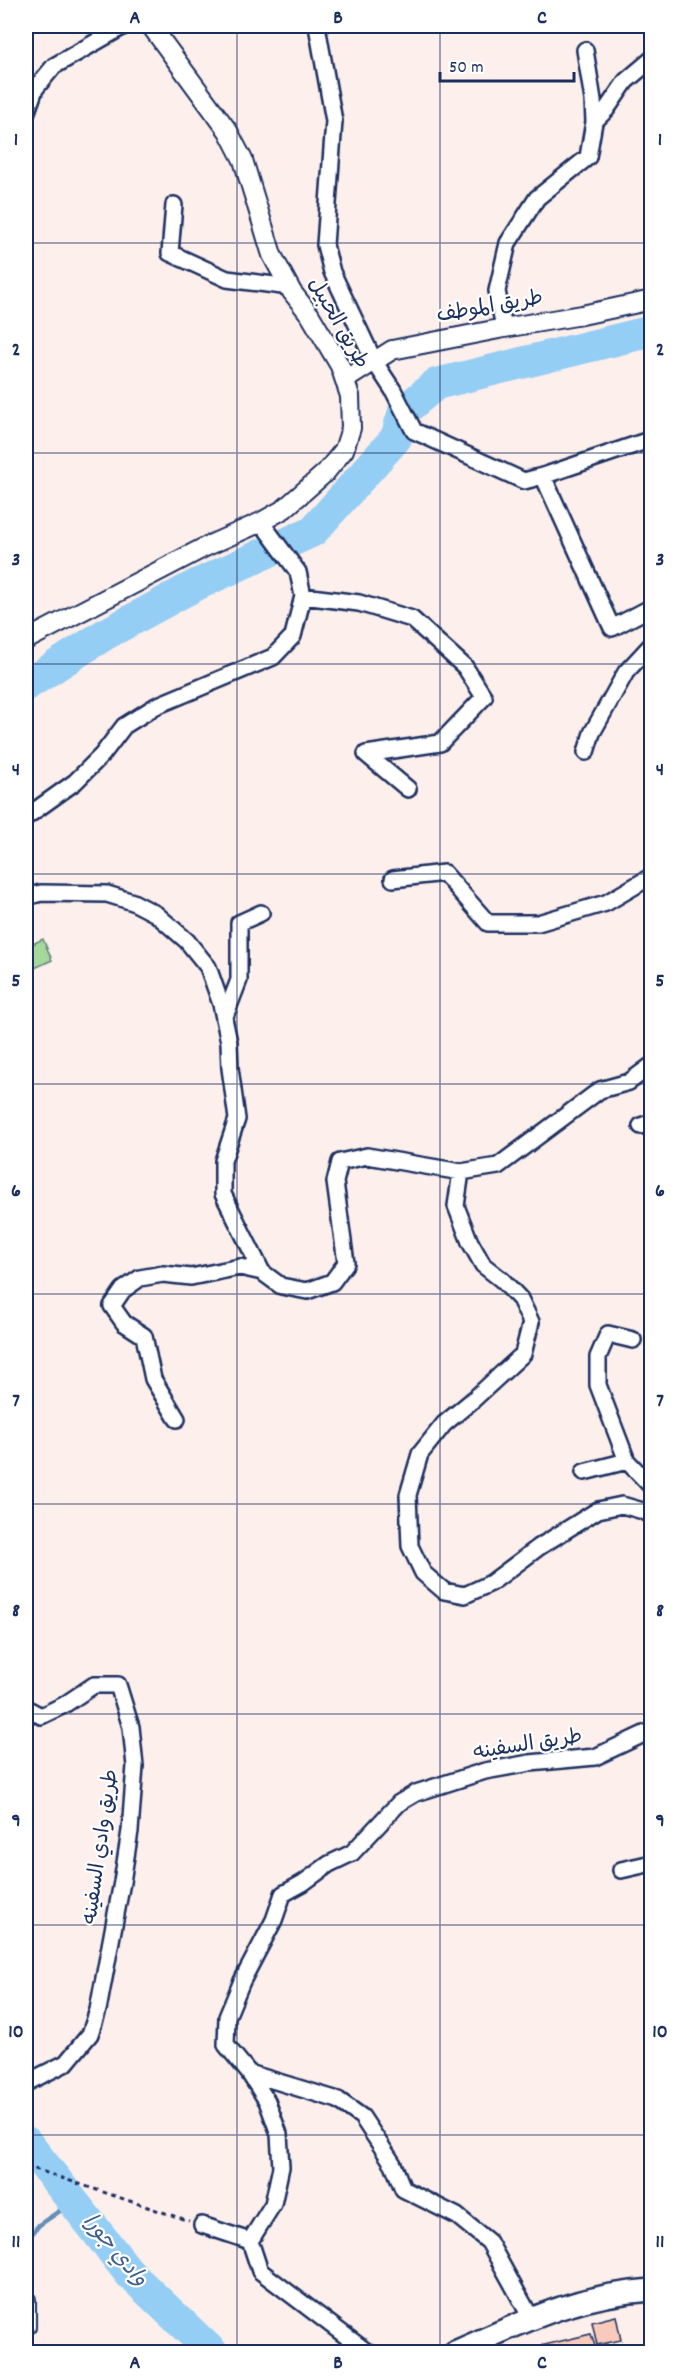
<svg xmlns="http://www.w3.org/2000/svg" width="677" height="2378" viewBox="0 0 677 2378" font-family="Dekko,'Playpen Sans Arabic',sans-serif">
<rect width="100%" height="100%" fill="#fdefeb"/>
<filter id="ink" filterUnits="userSpaceOnUse"><feTurbulence type="fractalNoise" baseFrequency=".0167" numOctaves="2"/><feDisplacementMap in="SourceGraphic" scale="12" xChannelSelector="R" yChannelSelector="G"/><feConvolveMatrix kernelMatrix="1 2 1 2 8 2 1 2 1" color-interpolation-filters="sRGB"/></filter>
<g filter="url(#ink)">
<path fill="#a5d89a" stroke="#60847c" stroke-width="1.5" d="M 43,939 L 52,960 L 26,972 L 26,947 Z"/>
<g fill="none" stroke-linecap="round" stroke-linejoin="round">
<path stroke="#648eb8" stroke-width="5" d="M 26,2241 L 39,2225 L 73,2202"/>
<path stroke="#94cef4" stroke-width="32" d="M 26,685 L 104,635 L 194,586 L 313,531 L 396,438 L 404,411 L 436,384 L 652,331
M 26,2142 L 131,2275 L 212,2352"/>
</g>
<path fill="#f8cabc" stroke="#1b2f5e" stroke-width="1.5" d="M 616,2316 L 621,2340 L 597,2345 L 592,2322 Z
M 591,2334 L 597,2352 L 537,2352 L 536,2347 Z"/>
<g fill="none" stroke-linecap="round" stroke-linejoin="round">
<defs>
<path id="minor" d="M 317,26 L 334,121 L 325,245 L 332,272 L 374,361 L 393,390 L 414,431 L 524,481 L 543,476
M 26,114 L 35,89 L 54,66 L 124,26
M 594,122 L 606,110 L 626,81 L 652,59
M 174,205 L 170,253 L 227,279 L 290,287
M 504,328 L 497,291 L 508,243 L 537,198 L 588,157 L 594,122 L 593,100 L 585,50
M 652,439 L 543,476 L 612,628 L 652,607
M 303,596 L 359,603 L 412,619 L 465,667 L 484,697 L 440,743 L 366,754 L 408,789
M 586,752 L 592,733 L 626,672 L 652,644
M 26,817 L 75,782 L 102,755 L 124,726 L 156,706 L 273,657 L 293,636 L 303,596 L 298,572 L 261,522
M 393,879 L 444,873 L 488,923 L 538,923 L 606,903 L 652,876
M 26,897 L 41,893 L 107,894 L 133,902 L 156,914 L 187,941 L 208,967 L 221,1004 L 229,1042 L 230,1068 L 237,1119 L 223,1161 L 223,1194 L 262,1272 L 281,1286 L 307,1291 L 332,1282 L 346,1263 L 335,1182 L 340,1162 L 367,1156 L 461,1172 L 498,1166 L 600,1090 L 629,1082 L 652,1065
M 224,1019 L 239,980 L 239,923 L 261,913
M 641,1126 L 652,1122
M 461,1172 L 456,1206 L 470,1242 L 483,1265 L 502,1280 L 520,1299 L 531,1322 L 523,1354 L 474,1399 L 444,1424 L 420,1454 L 408,1495 L 410,1546 L 423,1573 L 444,1591 L 465,1595 L 491,1583 L 539,1547 L 598,1510 L 622,1505 L 643,1511 L 652,1517
M 633,1340 L 608,1334 L 598,1357 L 598,1385 L 627,1461 L 652,1487
M 177,1419 L 153,1379 L 144,1336 L 124,1323 L 112,1306 L 123,1290 L 140,1278 L 163,1274 L 191,1277 L 240,1267 L 262,1272
M 584,1472 L 627,1461
M 26,1708 L 41,1716 L 64,1705 L 94,1685 L 118,1685 L 131,1727 L 135,1766 L 130,1831 L 122,1882 L 98,2010 L 90,2034 L 66,2063 L 26,2083
M 621,1870 L 652,1863
M 202,2225 L 250,2241 L 273,2204 L 281,2167 L 279,2134 L 267,2101 L 249,2073
M 250,2241 L 260,2271 L 367,2352
M 531,2318 L 489,2242 L 457,2216 L 403,2189 L 393,2164 L 362,2117 L 338,2100 L 249,2073 L 226,2045 L 227,2017 L 242,1981 L 274,1920 L 283,1894 L 303,1883 L 329,1864 L 352,1853 L 399,1803 L 416,1793 L 485,1771 L 530,1763 L 595,1757 L 646,1733 L 652,1735"/>
<path id="tertiary" d="M 345,380 L 392,350 L 504,328 L 582,315 L 652,300
M 26,640 L 205,547 L 261,522 L 284,509 L 325,473 L 344,450 L 351,428 L 350,396 L 340,366 L 310,315 L 292,292 L 272,255 L 243,160 L 228,131 L 151,26
M 26,2300 L 26,2326"/>
<path id="secondary" d="M 455,2352 C 524,2322 574,2295 652,2290"/>
</defs>
<use href="#minor" stroke="#1b2f5e" stroke-width="20"/>
<use href="#tertiary" stroke="#1b2f5e" stroke-width="22"/>
<use href="#secondary" stroke="#1b2f5e" stroke-width="26"/>
<path stroke="#1b2f5e" stroke-width="3" stroke-dasharray="4.5 4.5" stroke-linecap="butt" d="M 26,2166 L 189,2221"/>
<use href="#minor" stroke="#fff" stroke-width="15"/>
<use href="#tertiary" stroke="#fff" stroke-width="18"/>
<use href="#secondary" stroke="#fff" stroke-width="21"/>
</g>
</g>
<path fill="none" stroke="#1b2f5e" stroke-width="1.5" stroke-opacity="0.55" d="M 237,26 L 237,2352M 440,26 L 440,2352M 26,243 L 652,243M 26,453 L 652,453M 26,664 L 652,664M 26,874 L 652,874M 26,1084 L 652,1084M 26,1294 L 652,1294M 26,1504 L 652,1504M 26,1714 L 652,1714M 26,1925 L 652,1925M 26,2135 L 652,2135"/>
<g text-anchor="middle" dominant-baseline="central" stroke-width="4.5" stroke-linejoin="round" paint-order="stroke">
<g font-size="21" fill="#1b2f5e" stroke="#fff">
<text transform="translate(490 308) rotate(-10)">طريق الموطف</text>
<text transform="translate(337 324) rotate(60)">طريق الحبيل</text>
<text transform="translate(528 1746) rotate(-9)">طريق السفينه</text>
<text transform="translate(102 1847) rotate(-82)">طريق وادي السفينه</text>
</g>
<g font-size="22" font-style="italic" fill="#3f5f8b" stroke="#fff">
<text transform="translate(114 2251) rotate(50)">وادي جورا</text>
</g>
</g>
<rect width="677" height="2378" fill="none" stroke="#fff" stroke-width="66"/>
<path d="M440 72v9h134v-9" fill="none" stroke="#1b2f5e" stroke-width="3"/>
<text x="449" y="72" font-size="18" fill="#1b2f5e" stroke="#ffffff" stroke-width="4.5" paint-order="stroke">50 m</text>
<rect x="33" y="33" width="611" height="2312" fill="none" stroke="#1b2f5e" stroke-width="2"/>
<g font-size="20" text-anchor="middle" font-weight="bold" fill="#1b2f5e">
<text x="135" y="23">A</text>
<text x="338" y="23">B</text>
<text x="542" y="23">C</text>
<text x="16" y="145">1</text>
<text x="660" y="145">1</text>
<text x="16" y="355">2</text>
<text x="660" y="355">2</text>
<text x="16" y="565">3</text>
<text x="660" y="565">3</text>
<text x="16" y="775">4</text>
<text x="660" y="775">4</text>
<text x="16" y="986">5</text>
<text x="660" y="986">5</text>
<text x="16" y="1196">6</text>
<text x="660" y="1196">6</text>
<text x="16" y="1406">7</text>
<text x="660" y="1406">7</text>
<text x="16" y="1616">8</text>
<text x="660" y="1616">8</text>
<text x="16" y="1826">9</text>
<text x="660" y="1826">9</text>
<text x="16" y="2037">10</text>
<text x="660" y="2037">10</text>
<text x="16" y="2247">11</text>
<text x="660" y="2247">11</text>
<text x="135" y="2368">A</text>
<text x="338" y="2368">B</text>
<text x="542" y="2368">C</text>
</g>
</svg>
